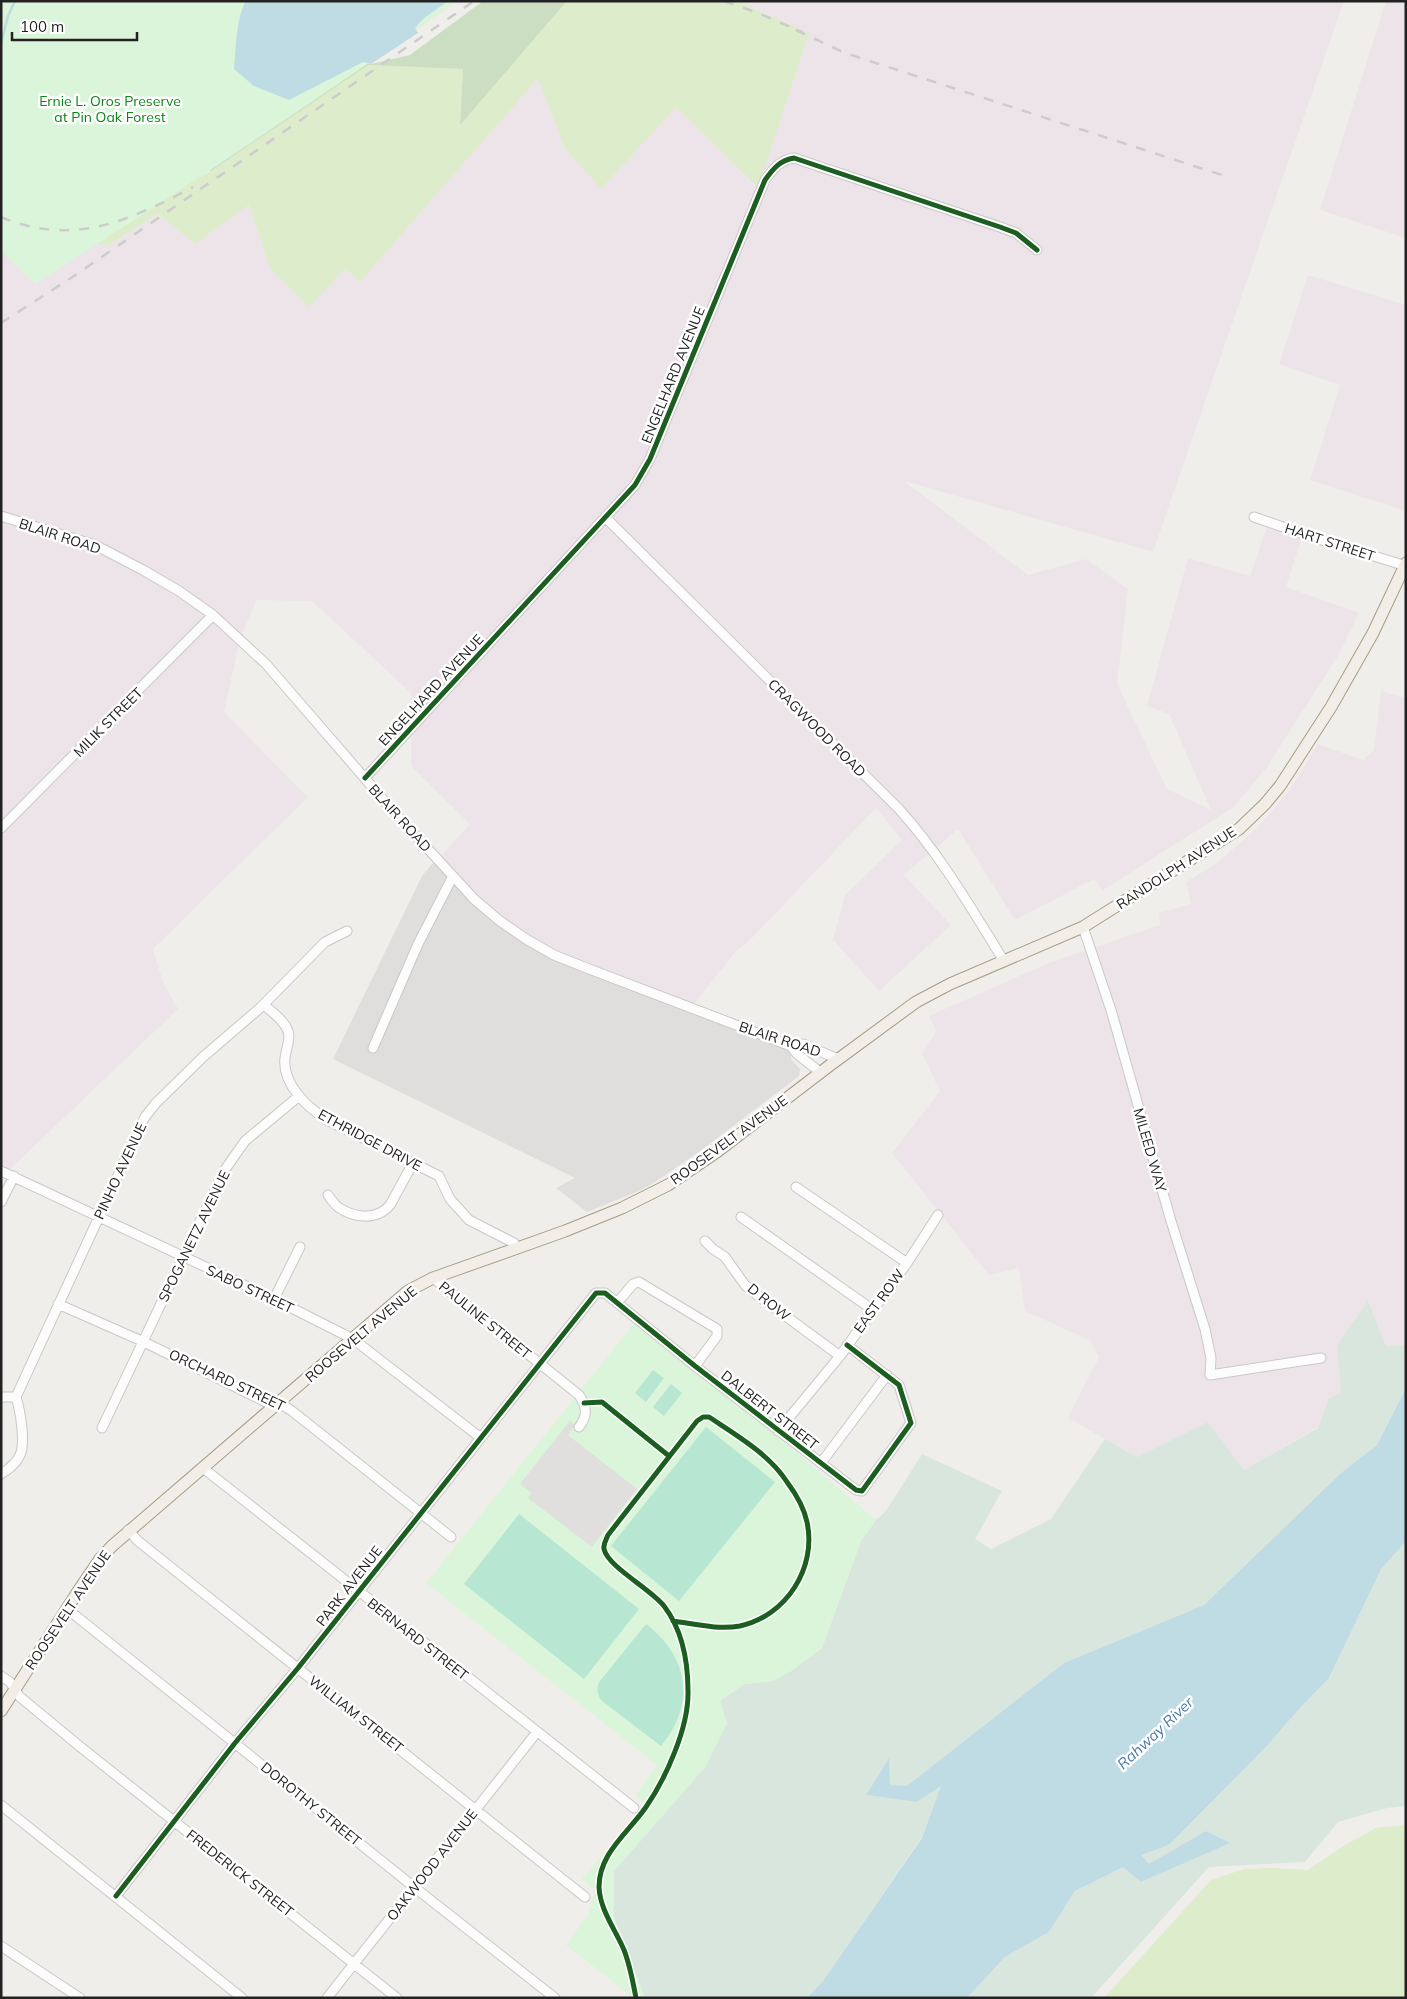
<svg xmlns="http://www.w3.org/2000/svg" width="1407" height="1999" viewBox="0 0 1407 1999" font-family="Mulish,sans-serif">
<rect width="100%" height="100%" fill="#f0eeeb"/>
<path fill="#dfdedc" d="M 437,858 L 526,939 L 791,1046 L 791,1059 L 800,1069 L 799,1076 L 699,1152 L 652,1184 L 634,1193 L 587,1212 L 556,1188 L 575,1178 L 333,1059 L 422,876 Z"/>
<path fill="#ede4e9" d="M 738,1 L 1344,1 L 1153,552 L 904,481 L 1028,575 L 1086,559 L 1128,589 L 1117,684 L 1167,789 L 1211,810 L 1169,714 L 1147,706 L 1188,558 L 1250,576 L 1267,527 L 1302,537 L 1286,587 L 1359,613 L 1339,654 L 1267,767 L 1234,807 L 1103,890 L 1094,879 L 1015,920 L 958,829 L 904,875 L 951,925 L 879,991 L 833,940 L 845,895 L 902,840 L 876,808 L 749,941 L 737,950 L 690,1009 L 512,931 L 438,859 L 470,824 L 411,766 L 411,693 L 312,601 L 257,600 L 240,638 L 224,712 L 308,797 L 153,949 L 163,982 L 178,1009 L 5,1174 L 1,1172 L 1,231 L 108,245 L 158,214 L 195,244 L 249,205 L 270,269 L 345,269 L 360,282 L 538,77 L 565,149 L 601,189 L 676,106 L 757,188 L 809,33 Z
M 1386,1 L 1406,1 L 1406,238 L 1320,210 Z
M 1308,275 L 1406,305 L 1406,511 L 1310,480 L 1340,385 L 1279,364 Z
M 1381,691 L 1406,698 L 1406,1345 L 1402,1346 L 1386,1346 L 1368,1302 L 1337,1345 L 1341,1393 L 1329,1398 L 1318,1427 L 1244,1470 L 1208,1422 L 1137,1457 L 1068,1418 L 1099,1357 L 1091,1341 L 1025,1311 L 1019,1268 L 989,1275 L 892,1153 L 940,1091 L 922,1054 L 936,1031 L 929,1016 L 1049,963 L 1160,925 L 1159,913 L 1191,904 L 1186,882 L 1217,863 L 1256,829 L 1289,791 L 1318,744 L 1363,760 L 1374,750 Z"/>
<path fill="#ddeccb" d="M 567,1 L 738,1 L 809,33 L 758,188 L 676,107 L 601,189 L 565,149 L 538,78 L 360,282 L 345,269 L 309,307 L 270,269 L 249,205 L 195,244 L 158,214 L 108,245 L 20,239 L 119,217 L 211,171 L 367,65 L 463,69 L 460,124 Z
M 1406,1825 L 1406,1998 L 1104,1998 L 1211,1880 L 1244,1869 L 1272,1868 L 1308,1870 L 1345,1845 L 1376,1828 Z"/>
<path fill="#cbdec1" d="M 1,1 L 371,64 L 410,55 L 483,1 L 567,1 L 460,125 L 463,69 L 368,65 L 211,171 Z"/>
<path fill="#d9e6de" d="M 1368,1301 L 1386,1346 L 1402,1346 L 1406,1345 L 1406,1388 L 1377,1445 L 1341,1473 L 1204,1605 L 1064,1663 L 907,1787 L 890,1785 L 888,1759 L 866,1795 L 917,1802 L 942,1785 L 922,1837 L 823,1981 L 807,1998 L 645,1998 L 614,1918 L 614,1871 L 706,1766 L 720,1701 L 744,1684 L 773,1681 L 791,1671 L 822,1648 L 861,1541 L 876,1520 L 886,1511 L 922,1454 L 1002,1491 L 975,1539 L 991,1549 L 1051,1519 L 1105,1439 L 1137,1457 L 1208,1422 L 1244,1470 L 1318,1428 L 1329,1398 L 1341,1393 L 1337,1345 Z
M 1406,1541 L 1406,1806 L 1387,1808 L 1338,1822 L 1305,1862 L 1209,1867 L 1091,1998 L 967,1998 L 1005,1957 L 1049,1932 L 1075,1891 L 1123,1867 L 1141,1882 L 1229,1843 L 1206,1831 L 1149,1865 L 1141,1855 L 1169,1845 L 1265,1748 L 1300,1708 L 1329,1678 L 1381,1568 Z"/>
<path fill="#daf5da" d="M 1,1 L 458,1 C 319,99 178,192 35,284 L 1,251 Z
M 636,1321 L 695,1366 L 876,1520 L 861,1541 L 822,1648 L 791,1671 L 773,1681 L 744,1684 L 720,1700 L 727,1723 L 706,1766 L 614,1871 L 614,1918 L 645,1998 L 630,1998 L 631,1996 L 566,1945 L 589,1913 L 595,1890 L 582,1879 L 645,1804 L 636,1795 L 657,1765 L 426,1583 Z"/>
<path fill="#b7e6d2" d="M 653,1370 L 664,1378 L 646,1402 L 635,1393 Z
M 671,1384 L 682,1393 L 664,1416 L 653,1407 Z
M 706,1427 L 775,1482 L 679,1601 L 611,1546 Z
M 519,1514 L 639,1609 L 584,1679 L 464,1584 Z
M 646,1624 C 689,1657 696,1704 661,1746 L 602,1701 C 597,1695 596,1688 600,1681 Z"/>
<path fill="#e0dfde" d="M 570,1421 L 575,1425 L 568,1435 L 637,1489 L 592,1547 L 528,1498 L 532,1493 L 520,1484 Z"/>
<path fill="#bfdbe3" d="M 246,1 L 448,1 L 423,19 L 415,28 L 418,33 L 371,64 L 363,62 L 289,100 L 254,86 L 234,69 C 236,50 236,17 246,1 Z
M 1406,1388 L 1406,1541 L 1381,1569 L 1329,1678 L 1300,1708 L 1265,1748 L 1169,1845 L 1141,1855 L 1149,1864 L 1206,1831 L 1230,1843 L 1141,1882 L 1123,1867 L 1075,1891 L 1049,1932 L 1005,1957 L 967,1998 L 807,1998 L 823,1981 L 922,1838 L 941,1786 L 917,1802 L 866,1795 L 889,1758 L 890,1785 L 907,1786 L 1064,1663 L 1204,1605 L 1341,1473 L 1377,1445 Z"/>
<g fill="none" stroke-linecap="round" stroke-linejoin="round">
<path stroke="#bfdbe3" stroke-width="2.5" d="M 1,43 L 8,16 L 15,1"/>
<defs>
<path id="minor" d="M 1,516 L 95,545 L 143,570 L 179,591 L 213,615 L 266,664 L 394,812 L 475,900 L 500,921 L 526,939 L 554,955 L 584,967 L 770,1038 L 791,1046 L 803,1044 L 838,1059
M 605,517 L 898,808 C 940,854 971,908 1004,961
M 1254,517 L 1312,537 L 1406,566
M 365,778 L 635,485 L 650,459 L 765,180 C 773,169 780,160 794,158 L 1000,227 L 1016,233 L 1037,250
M 1,828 L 213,615
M 1083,927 L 1111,1010 L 1171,1221 L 1205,1329 L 1211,1358 L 1210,1375 L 1321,1358
M 264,1005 C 272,1012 284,1020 288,1031 C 291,1039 286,1049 285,1058 C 282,1084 307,1107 327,1120 L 439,1176 L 450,1199 L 469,1220 L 514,1243 L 517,1249
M 791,1046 L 797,1054 L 820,1072
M 373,1048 L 418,944 L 453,876
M 1,1171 L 274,1299 L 353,1339 L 481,1438
M 796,1187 L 907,1263
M 328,1195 C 331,1199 334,1204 338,1207 C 354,1218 377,1221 390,1205 L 413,1163
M 1,1202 L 14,1176
M 741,1217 L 873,1310
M 705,1241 L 713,1249 L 725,1257 L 745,1285 L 761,1298 L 840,1356
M 433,1278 L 579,1395 C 587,1406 588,1416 579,1427
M 274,1299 L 300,1247
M 617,1303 L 633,1284 L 639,1282 L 717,1329 L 717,1336 L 695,1366
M 58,1304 L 144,1342 L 268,1403 L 284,1406 L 292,1411 L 451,1537
M 1,1397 L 16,1397
M 102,1428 L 224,1171 L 245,1141 L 299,1096
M 778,1431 L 840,1356 L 907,1263 L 938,1215
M 821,1463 L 887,1375
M 203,1468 L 634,1808
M 1,1474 C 9,1469 16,1464 20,1455 C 26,1442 20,1410 16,1397 L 145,1117 L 156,1103 L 203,1057 L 260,1008 L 325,942 L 347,931
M 128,1530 L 138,1541 L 585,1897
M 66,1610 L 76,1616 L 414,1887 L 555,1998
M 1,1676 L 10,1682 L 20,1697 L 83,1749 L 397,1998
M 1,1805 L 242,1998
M 116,1896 L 235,1743 L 298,1668 L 596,1293 L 605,1293 L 695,1366 L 856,1490 L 862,1491 L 911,1423 L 899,1385 L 847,1345
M 1,1946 L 80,1998
M 327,1998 L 537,1732"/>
<path id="major" d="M 1,1711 L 77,1593 L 100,1559 L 112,1546 L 408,1291 L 433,1278 L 565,1231 L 622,1208 L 668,1185 L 718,1151 L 829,1066 L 916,1002 L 950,984 L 1083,927 L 1239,829 L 1265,804 L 1280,786 L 1331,707 L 1373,633 L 1406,563"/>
</defs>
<use href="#minor" stroke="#c9c8c7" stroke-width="11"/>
<use href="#major" stroke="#a79c86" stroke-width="13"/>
<use href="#minor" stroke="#fdfcfc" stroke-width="9"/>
<use href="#major" stroke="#f3ede7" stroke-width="11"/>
<path stroke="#ccc" stroke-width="2.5" stroke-dasharray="10 10" stroke-linecap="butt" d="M 724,1 L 758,13 L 802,32
M 796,30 L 845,53 L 1228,177
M 1,217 C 73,247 129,221 193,187
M 1,323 L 74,276 L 474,1"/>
<defs>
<path id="cycleway" d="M 365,778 L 635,485 L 650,459 L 765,180 C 773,169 780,160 794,158 L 1000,227 L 1016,233 L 1037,250
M 584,1403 L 602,1402 L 669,1456
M 116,1896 L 235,1743 L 298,1668 L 596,1293 L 605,1293 L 695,1366 L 856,1490 L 862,1491 L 911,1423 L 899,1385 L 847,1345
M 636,1998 C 633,1982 630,1965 624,1950 C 615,1929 600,1910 599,1887 C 599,1853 628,1833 646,1807 C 666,1778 689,1727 688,1691 C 688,1661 683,1631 664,1606 C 651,1589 608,1567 604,1549 C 603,1544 606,1540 608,1535 L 697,1421 L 703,1417 L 709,1417 C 736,1435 769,1454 787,1482 C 796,1494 804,1508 807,1522 C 817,1568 786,1616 740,1626 C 718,1630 695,1624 673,1621"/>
</defs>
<use href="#cycleway" stroke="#fff" stroke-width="8"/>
<use href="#cycleway" stroke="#1b5e20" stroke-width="5"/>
</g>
<g text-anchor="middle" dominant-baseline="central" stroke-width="5" stroke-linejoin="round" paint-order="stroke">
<g font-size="14" fill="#0c8416" stroke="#fff">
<text x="110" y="101">Ernie L. Oros Preserve<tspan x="110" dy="16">at Pin Oak Forest</tspan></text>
</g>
<g font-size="14" fill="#222" stroke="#fff">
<text transform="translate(673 375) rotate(-68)">ENGELHARD AVENUE</text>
<text transform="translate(60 536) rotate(18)">BLAIR ROAD</text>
<text transform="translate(1330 542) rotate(18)">HART STREET</text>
<text transform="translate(431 690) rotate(-47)">ENGELHARD AVENUE</text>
<text transform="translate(108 722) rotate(-45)">MILIK STREET</text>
<text transform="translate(817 728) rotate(45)">CRAGWOOD ROAD</text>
<text transform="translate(400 818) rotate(48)">BLAIR ROAD</text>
<text transform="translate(1176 868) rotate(-33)">RANDOLPH AVENUE</text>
<text transform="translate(780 1039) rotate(18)">BLAIR ROAD</text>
<text transform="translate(370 1140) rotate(28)">ETHRIDGE DRIVE</text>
<text transform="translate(729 1140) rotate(-36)">ROOSEVELT AVENUE</text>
<text transform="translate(1150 1150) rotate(74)">MILEED WAY</text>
<text transform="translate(120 1171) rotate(-65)">PINHO AVENUE</text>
<text transform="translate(194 1236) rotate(-64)">SPOGANETZ AVENUE</text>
<text transform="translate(250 1289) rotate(25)">SABO STREET</text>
<text transform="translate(879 1301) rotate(-54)">EAST ROW</text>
<text transform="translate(769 1302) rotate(39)">D ROW</text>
<text transform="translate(485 1320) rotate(39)">PAULINE STREET</text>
<text transform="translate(361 1334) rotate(-40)">ROOSEVELT AVENUE</text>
<text transform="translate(227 1380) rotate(25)">ORCHARD STREET</text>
<text transform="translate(770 1410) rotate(38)">DALBERT STREET</text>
<text transform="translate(349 1586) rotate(-52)">PARK AVENUE</text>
<text transform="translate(68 1610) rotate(-56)">ROOSEVELT AVENUE</text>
<text transform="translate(418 1639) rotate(38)">BERNARD STREET</text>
<text transform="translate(356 1714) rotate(38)">WILLIAM STREET</text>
<text transform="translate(311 1804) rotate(39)">DOROTHY STREET</text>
<text transform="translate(432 1865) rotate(-52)">OAKWOOD AVENUE</text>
<text transform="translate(240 1873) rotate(38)">FREDERICK STREET</text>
</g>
<g font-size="15" font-style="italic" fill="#4a7aab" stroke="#fff">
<text transform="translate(1155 1733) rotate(-43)">Rahway River</text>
</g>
</g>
<rect width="1407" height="1999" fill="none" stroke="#222222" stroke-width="5"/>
<path d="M12 32v8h125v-8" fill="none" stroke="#222222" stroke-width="2.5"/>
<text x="20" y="32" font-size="15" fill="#222222" stroke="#ffffff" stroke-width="4" paint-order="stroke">100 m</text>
</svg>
